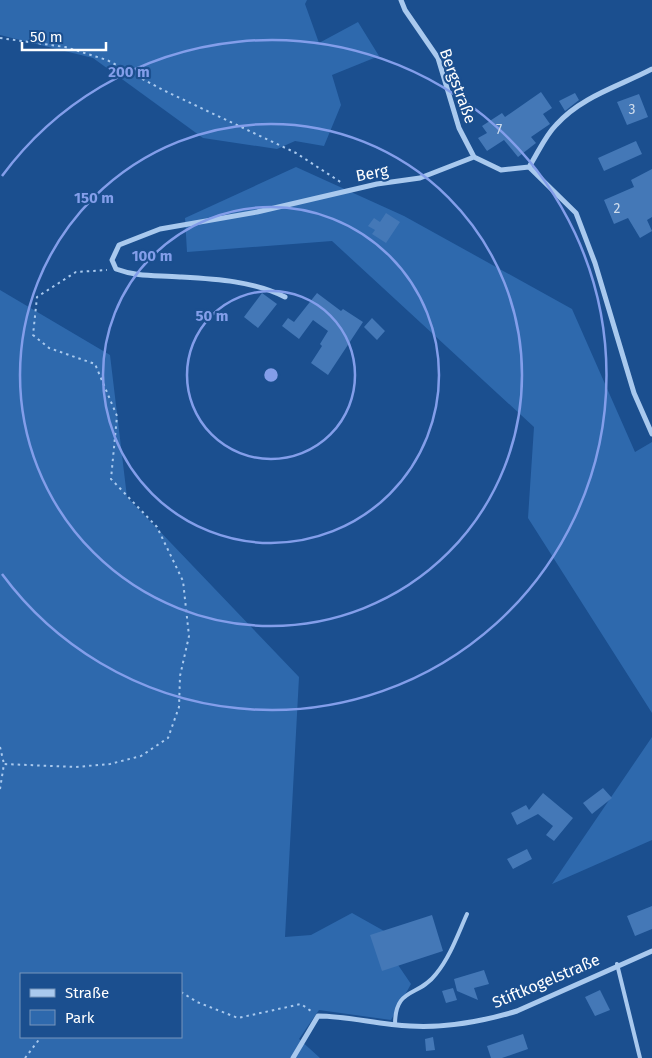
<svg xmlns="http://www.w3.org/2000/svg" width="652" height="1058" viewBox="0 0 652 1058" font-family="'Fira Sans',sans-serif">
<rect width="100%" height="100%" fill="#1b4f8f"/>
<path fill="#2e69ad" fill-rule="evenodd" d="M 0,0 L 307,0 L 305,4 L 319,43 L 358,22 L 379,56 L 332,75 L 341,105 L 324,146 L 295,141 L 277,149 L 203,138 L 93,58 L 0,35 Z
M 296,167 L 404,216 L 572,309 L 635,452 L 652,442 L 652,713 L 528,518 L 534,427 L 332,241 L 187,252 L 185,218 Z
M 0,290 L 110,355 L 127,497 L 299,677 L 285,937 L 311,935 L 352,913 L 393,936 L 396,962 L 411,984 L 391,1020 L 319,1010 L 299,1039 L 320,1058 L 0,1058 ZM 21,974 L 181,974 L 181,1037 L 21,1037 Z
M 652,737 L 652,840 L 552,884 Z"/>
<path fill="#4478b7" d="M 541,92 L 552,108 L 543,114 L 550,124 L 531,137 L 536,143 L 518,157 L 504,140 L 487,151 L 478,138 L 487,133 L 482,126 L 502,113 L 505,117 Z
M 575,93 L 579,100 L 565,111 L 559,101 Z
M 639,94 L 648,117 L 627,125 L 617,102 Z
M 636,141 L 642,154 L 604,171 L 598,158 Z
M 652,169 L 652,217 L 647,220 L 652,231 L 640,238 L 628,218 L 614,224 L 604,200 L 634,187 L 631,180 Z
M 386,213 L 400,222 L 386,243 L 372,234 L 375,230 L 368,226 L 374,218 L 380,222 Z
M 262,293 L 277,304 L 258,328 L 244,317 Z
M 317,293 L 341,311 L 343,309 L 363,322 L 328,375 L 311,363 L 322,346 L 320,344 L 328,331 L 313,320 L 299,339 L 282,326 L 288,318 L 294,322 Z
M 372,318 L 385,331 L 377,340 L 364,327 Z
M 603,788 L 612,798 L 592,814 L 583,803 Z
M 543,793 L 573,818 L 554,841 L 546,835 L 553,826 L 538,814 L 517,825 L 511,813 L 526,805 L 529,810 Z
M 527,849 L 532,859 L 513,869 L 507,859 Z
M 652,906 L 652,929 L 635,936 L 627,916 Z
M 432,915 L 443,951 L 382,971 L 370,935 Z
M 484,970 L 489,984 L 474,988 L 478,1000 L 457,991 L 454,979 Z
M 453,988 L 457,1000 L 446,1003 L 442,991 Z
M 600,990 L 610,1010 L 595,1016 L 585,997 Z
M 523,1034 L 528,1049 L 502,1058 L 491,1058 L 487,1046 Z
M 433,1037 L 435,1050 L 426,1051 L 425,1039 Z"/>
<g fill="none" stroke-linecap="round" stroke-linejoin="round">
<path stroke="#a9c9ee" stroke-width="2" stroke-dasharray="2.5 4" stroke-linecap="butt" d="M 0,38 L 65,47 L 107,60 L 163,90 L 296,153 L 342,183
M 0,747 L 4,764
M 0,789 L 4,764 L 76,767 L 110,764 L 141,756 L 168,738 L 179,707 L 180,676 L 189,636 L 183,581 L 157,527 L 111,479 L 117,416 L 95,364 L 49,348 L 33,335 L 37,297 L 76,272 L 107,270
M 181,992 L 197,1002 L 238,1018 L 301,1004 L 311,1011
M 25,1058 L 41,1037"/>
<path stroke="#a9c9ee" stroke-width="4" d="M 617,964 L 640,1058
M 395,1025 C 395,986 418,998 436,974 C 450,957 458,934 467,914"/>
<path stroke="#a9c9ee" stroke-width="5" d="M 401,0 L 405,10 L 438,58 L 459,128 L 474,157
M 529,167 L 576,213 L 595,263 L 634,393 L 652,434
M 529,167 C 538,153 545,136 556,125 C 582,96 620,86 652,69
M 285,297 C 254,281 215,279 180,277 C 157,275 137,277 116,269 L 112,260 L 119,245 L 160,229 L 257,212 L 377,184 L 420,178 L 474,157 L 501,170 L 529,167
M 293,1058 L 318,1016 C 349,1016 379,1025 410,1026 C 444,1028 484,1021 517,1011 L 652,951"/>
</g>
<g fill="none" stroke="#839eea" stroke-width="2.5">
<circle cx="271" cy="375" r="84"/>
<circle cx="271" cy="375" r="168"/>
<circle cx="271" cy="375" r="251"/>
<path d="M2 176A335 335 0 1 1 2 574"/>
</g>
<g text-anchor="middle" dominant-baseline="central" stroke-width="4.5" stroke-linejoin="round" paint-order="stroke">
<g font-size="14" fill="#d0dded">
<text x="632" y="109">3</text>
<text x="499" y="129">7</text>
<text x="617" y="208">2</text>
</g>
<g font-size="16" fill="#fff" stroke="#1b4f8f">
<text transform="translate(458 86) rotate(70)">Bergstraße</text>
<text transform="translate(372 173) rotate(-11)">Berg</text>
<text transform="translate(546 981) rotate(-23)">Stiftkogelstraße</text>
</g>
</g>
<circle cx="271" cy="375" r="8" fill="#839eea" stroke="#1b4f8f" stroke-width="2.5"/>
<g font-size="15" text-anchor="middle" font-weight="bold" fill="#839eea" stroke="#1b4f8f" stroke-width="4.5" stroke-linejoin="round" paint-order="stroke">
<text x="129" y="77">200 m</text>
<text x="94" y="203">150 m</text>
<text x="152" y="261">100 m</text>
<text x="212" y="321">50 m</text>
</g>
<rect x="20" y="973" width="162" height="65" fill="#1b4f8f" stroke="#7695bc"/>
<rect x="30" y="989" width="25" height="8" fill="#a9c9ee" stroke="#7695bc"/>
<text x="65" y="998" font-size="15" fill="#ffffff">Straße</text>
<rect x="30" y="1010" width="25" height="15" fill="#2e69ad" stroke="#7695bc"/>
<text x="65" y="1023" font-size="15" fill="#ffffff">Park</text>
<path d="M22 42v8h84v-8" fill="none" stroke="#ffffff" stroke-width="2.5"/>
<text x="30" y="42" font-size="15" fill="#ffffff" stroke="#1b4f8f" stroke-width="4" paint-order="stroke">50 m</text>
</svg>
